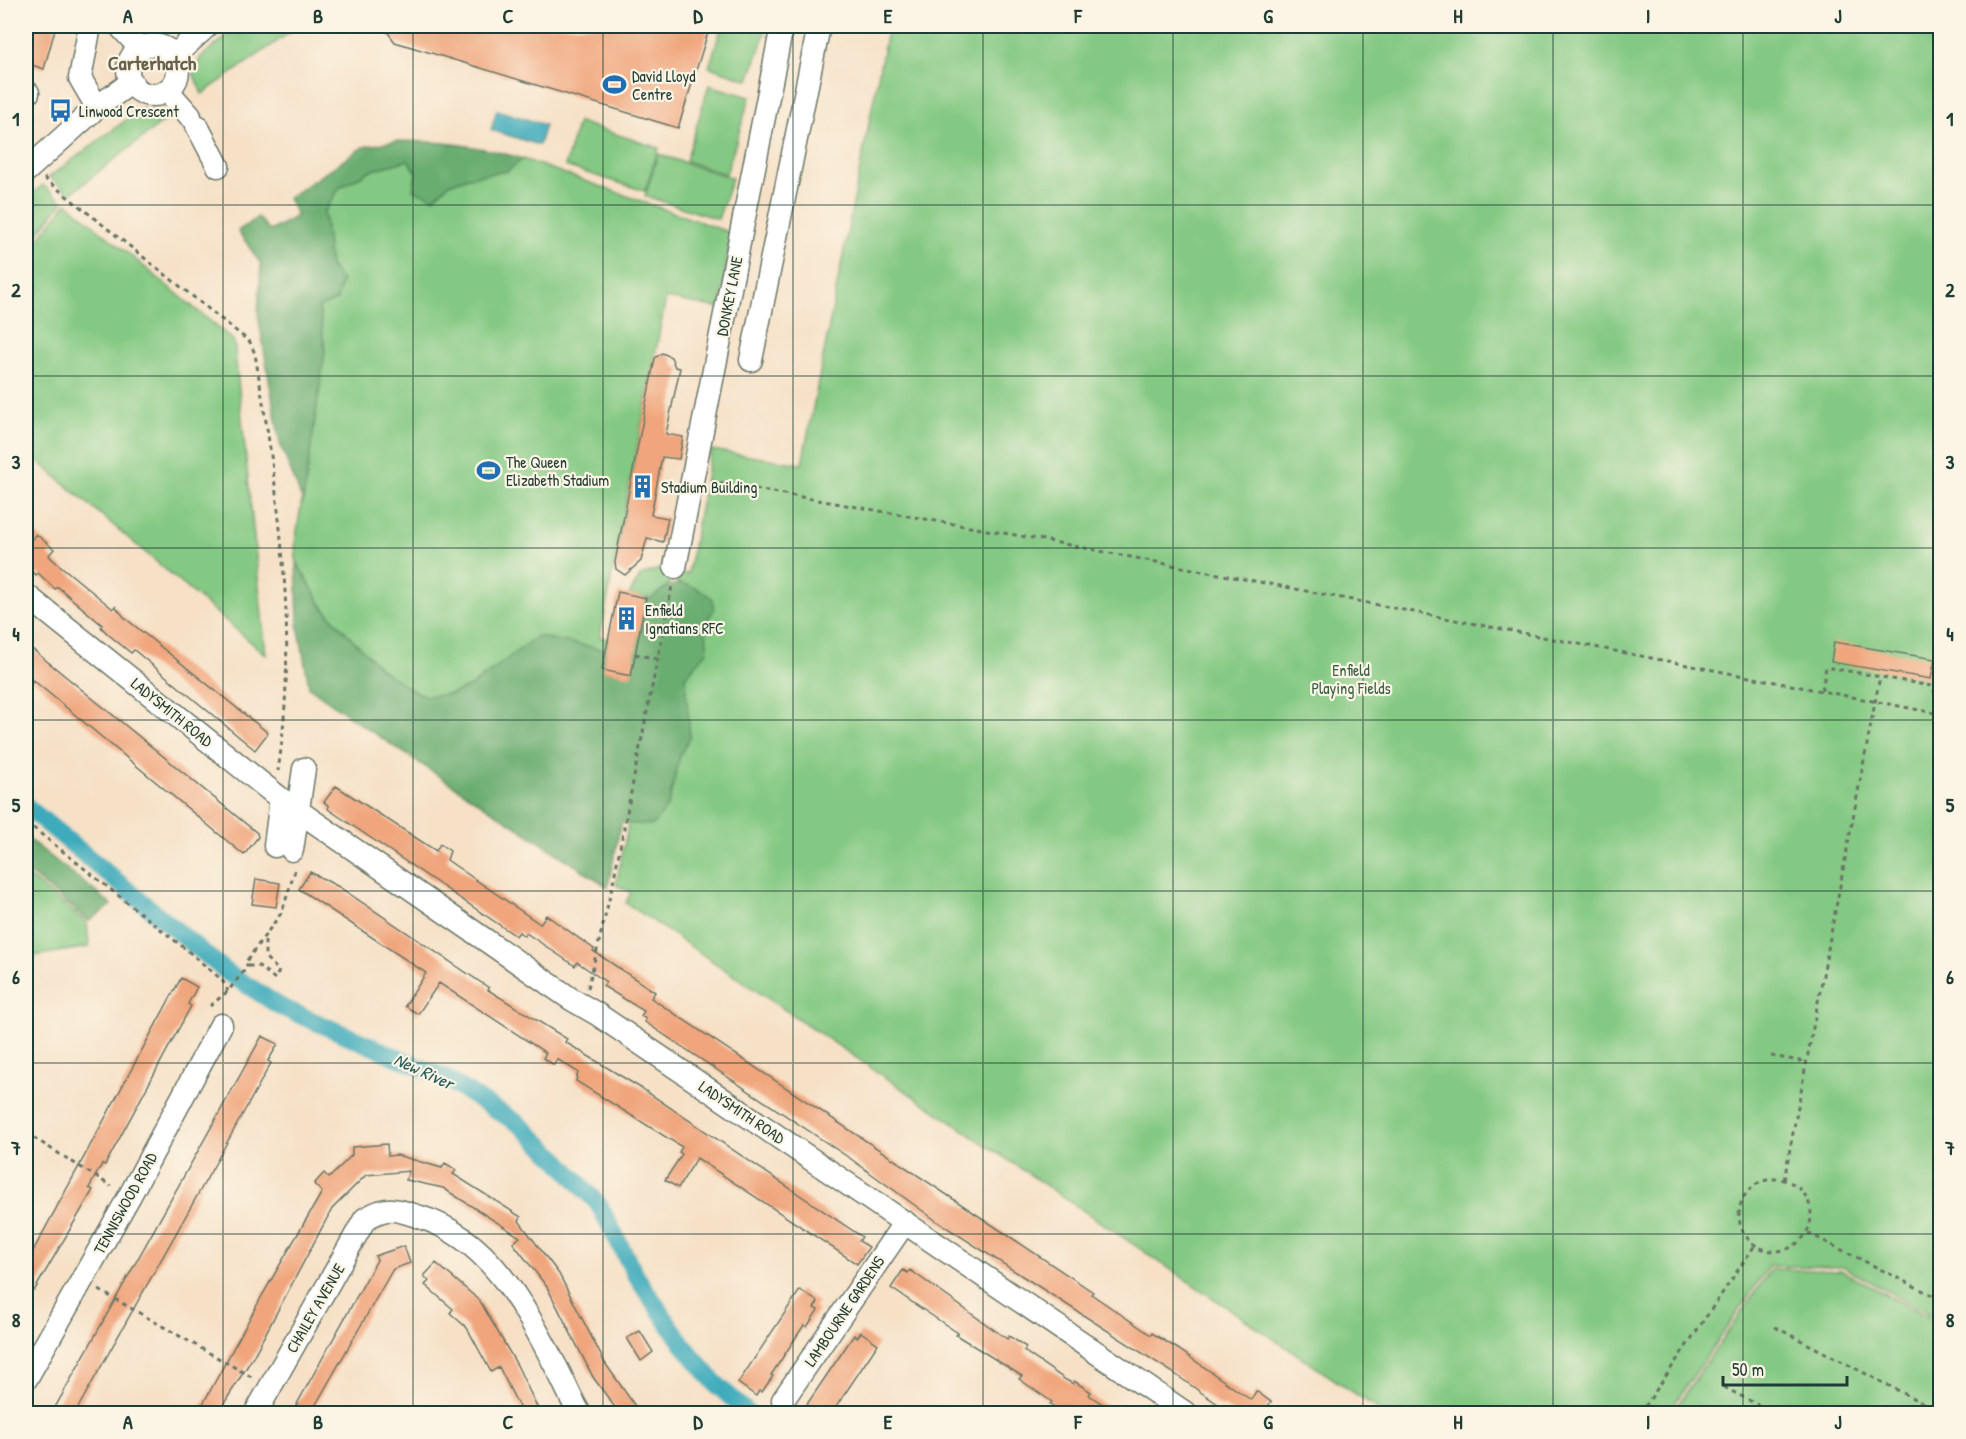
<svg xmlns="http://www.w3.org/2000/svg" width="1966" height="1439" viewBox="0 0 1966 1439" font-family="'Patrick Hand',sans-serif">
<rect width="100%" height="100%" fill="#fcf5e5"/>
<filter id="ink" filterUnits="userSpaceOnUse"><feTurbulence type="fractalNoise" baseFrequency=".0167" numOctaves="2"/><feDisplacementMap in="SourceGraphic" scale="12" xChannelSelector="R" yChannelSelector="G"/><feConvolveMatrix kernelMatrix="1 2 1 2 8 2 1 2 1" color-interpolation-filters="sRGB"/></filter>
<filter id="wash" filterUnits="userSpaceOnUse"><feTurbulence type="fractalNoise" baseFrequency=".008" numOctaves="4" result="noise"/><feDisplacementMap in="SourceGraphic" scale="24" xChannelSelector="R" yChannelSelector="G"/><feGaussianBlur stdDeviation="1.35" result="paint"/><feColorMatrix in="noise" values="0 0 0 0 0 0 0 0 0 0 0 0 0 0 0 0 0 1.4 0 .05"/><feComposite in="paint" operator="in"/></filter>
<g filter="url(#wash)">
<rect width="100%" height="100%" fill="#f6e1c7"/>
<path fill="#84c983" stroke="#52835c" stroke-width="1.5" d="M 239,26 L 299,26 L 202,94 L 193,73 L 201,57 Z
M 722,26 L 767,26 L 749,80 L 709,67 Z
M 888,26 L 1940,26 L 1940,1320 L 1843,1267 L 1769,1266 L 1668,1413 L 1384,1413 L 626,903 L 631,892 L 616,885 L 679,573 L 688,574 L 711,450 L 802,464 Z
M 709,85 L 750,97 L 726,174 L 686,161 Z
M 141,109 L 154,111 L 167,119 L 70,194 L 49,177 Z
M 578,122 L 659,148 L 645,191 L 565,166 Z
M 658,154 L 732,178 L 718,219 L 645,196 Z
M 523,159 L 731,233 L 720,308 L 666,298 L 600,637 L 608,639 L 606,650 L 537,636 C 512,656 482,688 449,694 C 442,696 433,697 426,696 C 386,688 310,599 297,562 C 295,557 296,549 295,544 L 325,351 L 319,307 L 342,282 L 330,266 L 324,212 L 339,188 L 369,171 L 408,160 L 434,198 L 449,184 L 468,177 L 507,171 Z
M 43,185 L 63,202 L 26,248 L 26,199 Z
M 67,203 L 234,341 L 266,655 L 26,451 L 26,254 Z
M 658,569 L 671,571 L 669,584 L 651,599 L 629,595 L 640,576 Z
M 26,875 L 87,923 L 89,947 L 26,957 Z
M 1771,1269 L 1842,1271 L 1940,1323 L 1940,1413 L 1672,1413 Z"/>
<path fill="#6bad71" stroke="#457552" stroke-width="1.5" d="M 395,141 C 441,141 478,145 523,159 L 507,171 L 468,177 L 449,184 L 434,198 L 413,190 L 416,171 L 408,160 L 369,171 L 339,188 L 324,212 L 330,267 L 342,281 L 337,300 L 319,307 L 325,351 L 303,502 L 280,444 L 258,315 L 261,264 L 238,231 L 258,217 L 270,231 L 297,216 L 288,198 L 363,147 Z
M 296,561 L 324,609 L 381,669 L 410,689 L 426,696 L 451,694 L 471,686 L 537,636 L 606,650 L 602,670 L 630,675 L 646,598 L 651,599 C 676,578 685,580 712,598 L 714,609 L 706,623 L 707,652 L 685,677 L 690,737 L 680,755 L 668,806 L 653,825 L 621,823 L 608,887 L 360,724 L 309,687 L 298,624 Z
M 26,837 L 112,905 L 89,921 L 26,871 Z"/>
<path fill="#3cabbb" stroke="#2e7478" stroke-width="1.5" d="M 497,110 L 545,125 L 539,145 L 491,130 Z"/>
<g fill="none" stroke-linecap="round" stroke-linejoin="round">
<path stroke="#3cabbb" stroke-width="18" d="M 26,806 L 228,973 L 281,1007 L 443,1077 L 519,1124 L 559,1161 L 599,1205 L 636,1276 L 681,1342 L 715,1383 L 749,1414"/>
</g>
<g id="blocks">
<path fill="#f0a57b" d="M 29,26 L 56,26 L 44,69 L 26,63 L 26,36 Z
M 383,26 L 710,26 L 678,128 L 395,42 Z
M 662,353 L 671,357 L 675,367 L 680,368 L 666,434 L 683,437 L 679,459 L 662,457 L 651,515 L 668,518 L 663,542 L 647,538 L 641,561 L 625,575 L 616,569 L 615,562 L 655,358 Z
M 36,534 L 54,549 L 49,555 L 51,558 L 113,609 L 115,606 L 125,618 L 268,733 L 255,750 L 134,650 L 131,653 L 109,635 L 101,627 L 102,625 L 58,587 L 55,589 L 38,573 L 36,575 L 26,567 L 26,547 Z
M 618,592 L 646,598 L 631,676 L 602,670 Z
M 1834,642 L 1935,659 L 1931,679 L 1831,662 Z
M 26,644 L 257,833 L 258,837 L 244,855 L 33,680 L 26,689 Z
M 336,786 L 436,851 L 440,844 L 450,851 L 447,860 L 540,924 L 546,915 L 594,949 L 593,951 L 655,992 L 651,998 L 1093,1292 L 1091,1294 L 1151,1335 L 1152,1333 L 1178,1349 L 1251,1400 L 1256,1391 L 1271,1402 L 1265,1410 L 1270,1413 L 1234,1413 L 1223,1406 L 1222,1407 L 1172,1372 L 938,1222 L 851,1159 L 645,1022 L 646,1019 L 641,1016 L 644,1011 L 603,986 L 606,982 L 577,962 L 575,966 L 526,933 L 524,936 L 519,932 L 516,936 L 328,809 L 329,806 L 324,802 Z
M 310,872 L 339,887 L 489,988 L 488,990 L 567,1039 L 565,1042 L 644,1090 L 862,1237 L 859,1241 L 869,1247 L 857,1264 L 697,1158 L 678,1188 L 665,1180 L 682,1154 L 679,1152 L 682,1147 L 576,1081 L 578,1072 L 557,1059 L 554,1065 L 543,1058 L 546,1053 L 439,983 L 418,1014 L 405,1006 L 426,973 L 299,889 Z
M 256,879 L 280,883 L 276,907 L 252,904 Z
M 181,978 L 197,987 L 188,1004 L 191,1006 L 105,1165 L 102,1164 L 89,1188 L 93,1190 L 34,1291 L 26,1286 L 26,1264 Z
M 262,1036 L 278,1044 L 268,1061 L 271,1063 L 215,1164 L 75,1413 L 52,1413 Z
M 387,1144 L 388,1156 L 397,1155 L 442,1168 L 445,1163 L 456,1170 L 453,1174 L 521,1217 L 519,1221 L 559,1274 L 605,1363 L 640,1413 L 619,1413 L 593,1377 L 547,1287 L 513,1243 L 520,1237 L 443,1188 L 406,1180 L 409,1171 L 366,1175 L 332,1209 L 253,1357 L 218,1413 L 198,1413 L 263,1294 L 322,1192 L 314,1184 L 324,1173 L 329,1178 L 352,1155 L 352,1147 Z
M 404,1246 L 410,1263 L 393,1269 L 311,1413 L 292,1413 L 377,1260 L 375,1256 Z
M 436,1263 L 480,1301 L 517,1365 L 540,1413 L 522,1413 L 499,1367 L 491,1372 L 467,1328 L 450,1313 L 453,1309 L 425,1285 L 429,1281 L 424,1276 Z
M 903,1270 L 908,1273 L 910,1270 L 1007,1339 L 1009,1336 L 1026,1347 L 1024,1351 L 1066,1380 L 1073,1384 L 1074,1381 L 1091,1392 L 1089,1395 L 1116,1413 L 1078,1413 L 1067,1406 L 1062,1412 L 1050,1404 L 1052,1402 L 1019,1379 L 1022,1376 L 956,1335 L 958,1333 L 891,1288 Z
M 800,1290 L 818,1302 L 814,1308 L 818,1310 L 807,1327 L 804,1325 L 771,1375 L 773,1376 L 762,1392 L 759,1391 L 756,1396 L 738,1383 Z
M 640,1331 L 653,1352 L 641,1361 L 627,1338 Z
M 861,1332 L 878,1344 L 832,1413 L 801,1413 L 854,1335 L 857,1338 Z"/>
</g>
</g>
<g filter="url(#ink)">
<use href="#blocks" fill-opacity="0" stroke="#6a7667" stroke-width="1.5"/>
<g fill="none" stroke-linecap="round" stroke-linejoin="round">
<defs>
<path id="minor" d="M 90,26 L 80,78 L 97,107
M 120,26 L 141,49
M128 70a25 25 0 1 1 50 0a25 25 0 1 1-50 0Z
M 174,56 L 207,26
M 167,90 L 190,116
M 26,92 L 28,93
M 197,126 L 218,166
M 26,171 L 97,107 L 132,82
M 751,360 L 819,26
M 675,567 L 782,26
M 26,595 L 281,799 L 275,846
M 281,799 L 571,999 L 597,1014 L 1187,1414
M 292,850 L 304,769
M 26,1379 L 129,1197 L 221,1025
M 783,1400 L 905,1222
M 255,1414 L 365,1219 C 388,1205 395,1209 420,1217 C 489,1238 524,1306 555,1365 C 564,1381 570,1398 580,1414"/>
</defs>
<use href="#minor" stroke="#6a7667" stroke-width="25"/>
<path stroke="#6a7667" stroke-width="3" stroke-dasharray="4.5 4.5" stroke-linecap="butt" d="M 44,178 L 250,342 L 255,354 C 278,491 299,631 278,771
M 711,481 L 1043,540 L 1940,714
M 635,654 L 662,660
M 1822,690 L 1826,667 L 1931,686 L 1940,701
M 26,822 L 188,951 L 222,980 L 228,991
M 248,966 L 259,966 L 275,979 L 279,971 L 265,957 L 265,940
M 588,988 L 613,883 L 672,586
M 210,1006 L 228,991 L 248,966 L 245,963 L 282,912 L 296,867
M 1771,1056 L 1806,1062
M 26,1133 L 111,1186
M1739 1215a36 36 0 1 1 72 0a36 36 0 1 1-72 0Z
M 1784,1180 L 1880,676
M 1808,1233 L 1940,1299
M 99,1290 L 255,1379
M 1775,1327 L 1940,1412
M 1724,1387 L 1775,1414
M 1640,1414 L 1755,1245"/>
<use href="#minor" stroke="#fff" stroke-width="22"/>
</g>
</g>
<path fill="none" stroke="#1f3d34" stroke-width="1.5" stroke-opacity="0.55" d="M 223,26 L 223,1414M 413,26 L 413,1414M 603,26 L 603,1414M 793,26 L 793,1414M 983,26 L 983,1414M 1173,26 L 1173,1414M 1363,26 L 1363,1414M 1553,26 L 1553,1414M 1743,26 L 1743,1414M 26,205 L 1940,205M 26,376 L 1940,376M 26,548 L 1940,548M 26,720 L 1940,720M 26,891 L 1940,891M 26,1063 L 1940,1063M 26,1234 L 1940,1234"/>
<defs>
<symbol id="stadium-bare" viewBox="-9 -9 18 18"><path d="M0-5a6.5 5 0 1 0 0 10a6.5 5 0 1 0 0-10ZM-3.5-1.8h7v3.6h-7Z" fill="#1f6fb2" stroke="#fcf5e5" stroke-width="2.5" paint-order="stroke"/></symbol>
<symbol id="bus-bare" viewBox="-9 -9 18 18"><path d="M-5-6H5V4H4V6H2V4H-2V6H-4V4H-5ZM-3.5-4V0h7V-4ZM-3.5 1.2v1.5H-2V1.2ZM2 1.2v1.5H3.5V1.2Z" fill="#1f6fb2" stroke="#fcf5e5" stroke-width="2.5" paint-order="stroke"/></symbol>
<symbol id="building-bare" viewBox="-9 -9 18 18"><path d="M-4-6H4V6H1V3H-1V6H-4ZM-2.5-4.3h1.7v1.8h-1.7ZM.8-4.3h1.7v1.8H.8ZM-2.5-1h1.7V.8h-1.7ZM.8-1h1.7V.8H.8Z" fill="#1f6fb2" stroke="#fcf5e5" stroke-width="2.5" paint-order="stroke"/></symbol>
</defs>
<g fill-rule="evenodd">
<use href="#stadium-bare" x="598" y="68" width="33" height="33"/>
<use href="#bus-bare" x="44" y="94" width="33" height="33"/>
<use href="#stadium-bare" x="472" y="454" width="33" height="33"/>
<use href="#building-bare" x="626" y="470" width="33" height="33"/>
<use href="#building-bare" x="610" y="602" width="33" height="33"/>
</g>
<g text-anchor="middle" dominant-baseline="central" stroke-width="4.5" stroke-linejoin="round" paint-order="stroke">
<g font-size="16" fill="#1f3d34" stroke="#fcf5e5" text-anchor="start">
<text x="632" y="76">David Lloyd<tspan x="632" dy="18">Centre</tspan></text>
<text x="79" y="111">Linwood Crescent</text>
<text x="506" y="462">The Queen<tspan x="506" dy="18">Elizabeth Stadium</tspan></text>
<text x="661" y="487">Stadium Building</text>
<text x="645" y="610">Enfield<tspan x="645" dy="18">Ignatians RFC</tspan></text>
</g>
<g font-size="16" fill="#1f3d34" stroke="#fcf5e5">
<text transform="translate(729 296) rotate(-79)">DONKEY LANE</text>
<text transform="translate(172 712) rotate(39)">LADYSMITH ROAD</text>
<text transform="translate(742 1112) rotate(34)">LADYSMITH ROAD</text>
<text transform="translate(125 1203) rotate(-61)">TENNISWOOD ROAD</text>
<text transform="translate(315 1308) rotate(-60)">CHAILEY AVENUE</text>
<text transform="translate(844 1311) rotate(-56)">LAMBOURNE GARDENS</text>
</g>
<g font-size="16" fill="#386048" stroke="#fcf5e5">
<text x="1351" y="670">Enfield<tspan x="1351" dy="18">Playing Fields</tspan></text>
</g>
<g font-size="18" font-style="italic" fill="#285e5c" stroke="#fcf5e5">
<text transform="translate(424 1071) rotate(25)">New River</text>
</g>
<g font-size="20" font-weight="bold" fill="#68614d" stroke="#fcf5e5">
<text x="152" y="62">Carterhatch</text>
</g>
</g>
<rect width="1966" height="1439" fill="none" stroke="#fcf5e5" stroke-width="66"/>
<path d="M1723 1376v9h124v-9" fill="none" stroke="#1f3d34" stroke-width="3"/>
<text x="1732" y="1376" font-size="18" fill="#1f3d34" stroke="#fcf5e5" stroke-width="4.5" paint-order="stroke">50 m</text>
<rect x="33" y="33" width="1900" height="1373" fill="none" stroke="#1f3d34" stroke-width="2"/>
<g font-size="20" text-anchor="middle" font-weight="bold" fill="#1f3d34">
<text x="128" y="23">A</text>
<text x="318" y="23">B</text>
<text x="508" y="23">C</text>
<text x="698" y="23">D</text>
<text x="888" y="23">E</text>
<text x="1078" y="23">F</text>
<text x="1268" y="23">G</text>
<text x="1458" y="23">H</text>
<text x="1648" y="23">I</text>
<text x="1838" y="23">J</text>
<text x="16" y="126">1</text>
<text x="1950" y="126">1</text>
<text x="16" y="297">2</text>
<text x="1950" y="297">2</text>
<text x="16" y="469">3</text>
<text x="1950" y="469">3</text>
<text x="16" y="641">4</text>
<text x="1950" y="641">4</text>
<text x="16" y="812">5</text>
<text x="1950" y="812">5</text>
<text x="16" y="984">6</text>
<text x="1950" y="984">6</text>
<text x="16" y="1155">7</text>
<text x="1950" y="1155">7</text>
<text x="16" y="1327">8</text>
<text x="1950" y="1327">8</text>
<text x="128" y="1429">A</text>
<text x="318" y="1429">B</text>
<text x="508" y="1429">C</text>
<text x="698" y="1429">D</text>
<text x="888" y="1429">E</text>
<text x="1078" y="1429">F</text>
<text x="1268" y="1429">G</text>
<text x="1458" y="1429">H</text>
<text x="1648" y="1429">I</text>
<text x="1838" y="1429">J</text>
</g>
</svg>
